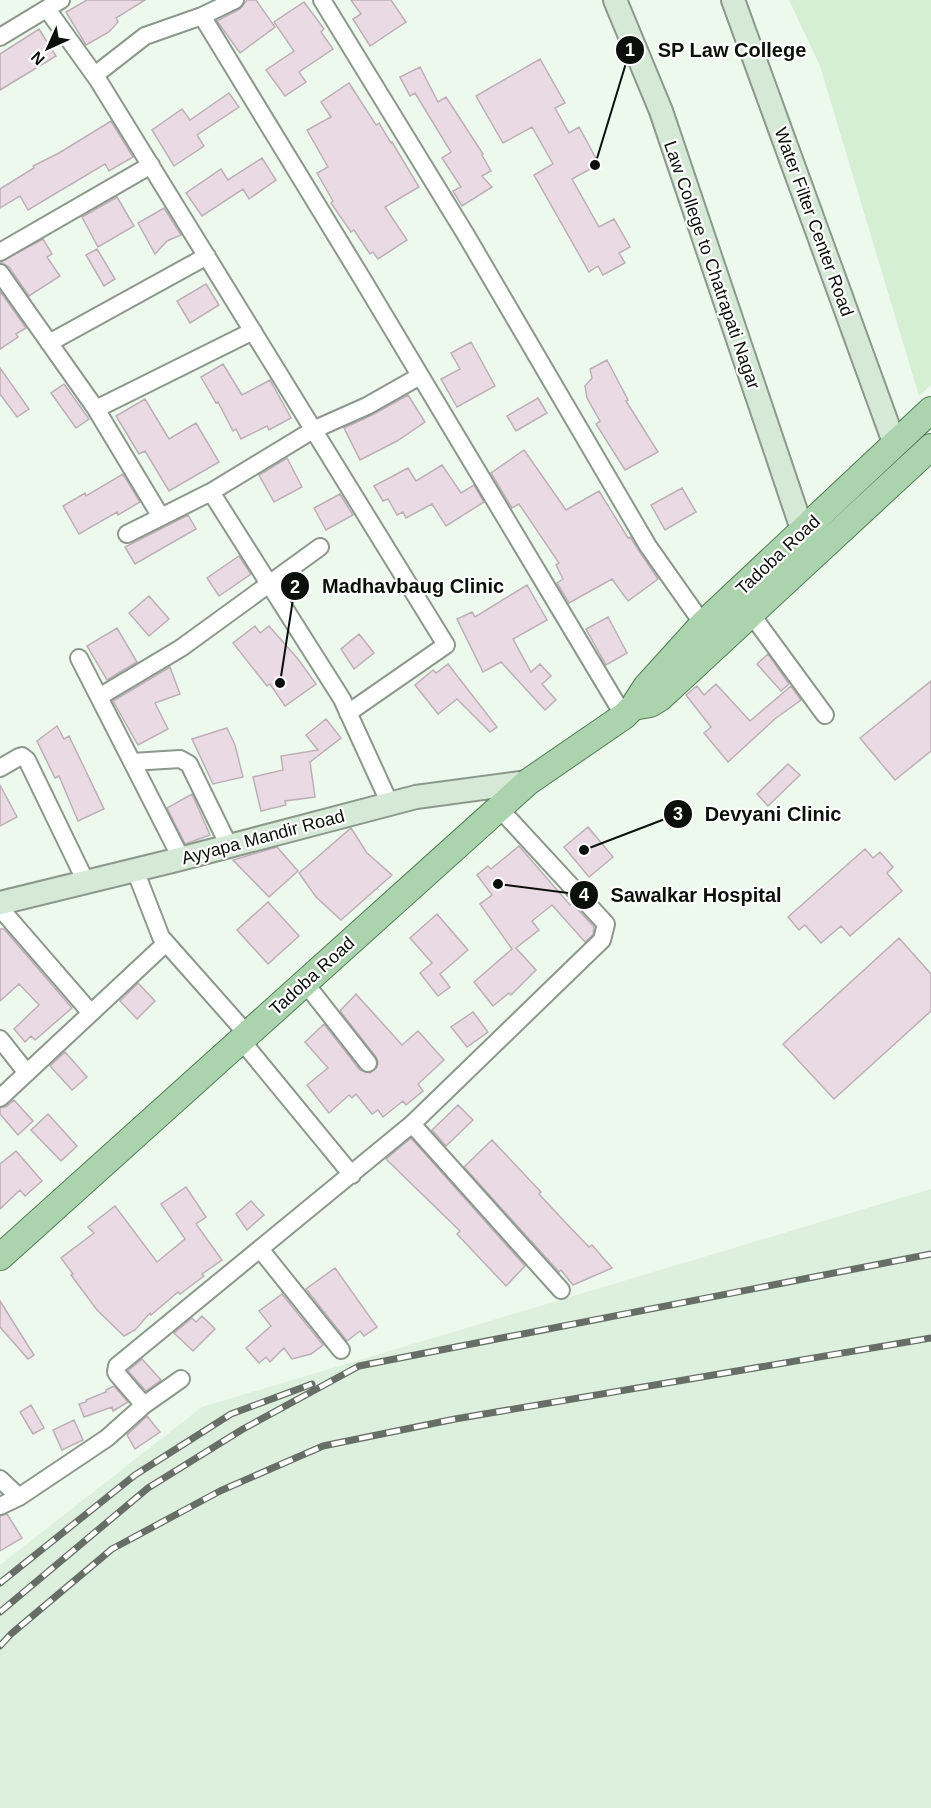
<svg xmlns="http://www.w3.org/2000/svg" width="931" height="1808" viewBox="0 0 931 1808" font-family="Arial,sans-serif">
<rect width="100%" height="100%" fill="#edf9ed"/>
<path fill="#ddefdd" d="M 931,1189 L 931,1808 L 0,1808 L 0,1565 L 202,1407 Z"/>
<path fill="#d5efd5" d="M 789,0 L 931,0 L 931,385 L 919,396 L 820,66 Z"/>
<path fill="#eadae3" stroke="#bdafb7" stroke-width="1.5" d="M 87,0 L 145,0 L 116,18 L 118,22 L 109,32 L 86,45 L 66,12 Z
M 247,0 L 256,0 L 275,27 L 240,53 L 217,21 L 240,9 Z
M 351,0 L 391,0 L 406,22 L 370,46 L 353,19 L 361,14 Z
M 304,2 L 324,29 L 321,32 L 333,49 L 299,72 L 306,82 L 285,96 L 266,70 L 294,51 L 274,22 Z
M 39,29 L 56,56 L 0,90 L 0,54 Z
M 540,59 L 565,103 L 555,108 L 569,133 L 579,127 L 599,164 L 572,179 L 599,227 L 614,219 L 630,247 L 619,253 L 625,263 L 603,275 L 598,266 L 589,272 L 534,175 L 553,164 L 532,127 L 503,143 L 476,96 Z
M 420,67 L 438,102 L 446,97 L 483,154 L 482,155 L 491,171 L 482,176 L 492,187 L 462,206 L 453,191 L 461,187 L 442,158 L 451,152 L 415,93 L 410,96 L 400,77 Z
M 349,83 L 376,125 L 379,123 L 391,143 L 392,142 L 419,187 L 385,207 L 407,240 L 378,259 L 373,252 L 370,254 L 354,230 L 351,232 L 331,203 L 333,201 L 317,173 L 328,167 L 307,130 L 331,117 L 321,102 Z
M 229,93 L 239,107 L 197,135 L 204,146 L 174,166 L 152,130 L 182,109 L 190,120 Z
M 111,121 L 133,157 L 109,171 L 105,164 L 28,210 L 20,196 L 0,208 L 0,189 L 34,168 L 33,166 L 59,153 Z
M 262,158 L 276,180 L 249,199 L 243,189 L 202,216 L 186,193 L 221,169 L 228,180 Z
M 117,197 L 134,226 L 98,247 L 82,217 Z
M 164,208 L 181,235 L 167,241 L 155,254 L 138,223 Z
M 43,239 L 52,254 L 47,257 L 60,276 L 29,296 L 9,267 L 0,262 Z
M 97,249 L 115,279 L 104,286 L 86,255 Z
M 206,284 L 219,305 L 190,323 L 177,301 Z
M 0,291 L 26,328 L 16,334 L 18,337 L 0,349 Z
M 471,342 L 495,386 L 457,407 L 441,379 L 460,369 L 451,353 Z
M 607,360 L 628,400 L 626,401 L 658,452 L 625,470 L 596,424 L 600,421 L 587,398 L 585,386 L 592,378 L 590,369 Z
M 223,364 L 242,395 L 270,380 L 291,418 L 269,430 L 267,426 L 241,439 L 236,429 L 233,431 L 218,402 L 216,403 L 201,377 Z
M 0,368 L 29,409 L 17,417 L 0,394 Z
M 64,384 L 89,419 L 76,428 L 51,393 Z
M 408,395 L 425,422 L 397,441 L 360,460 L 344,428 L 372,415 Z
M 538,398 L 547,413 L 516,431 L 507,416 Z
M 145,399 L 169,439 L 196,423 L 219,462 L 169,491 L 145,451 L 139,454 L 116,416 Z
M 524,450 L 566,510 L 599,491 L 628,538 L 630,537 L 658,579 L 628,601 L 612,579 L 569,603 L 557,583 L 563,579 L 556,565 L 559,563 L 519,504 L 512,508 L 491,473 Z
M 287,458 L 302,487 L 274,502 L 259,475 Z
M 442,465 L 461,493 L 474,485 L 484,502 L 446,526 L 432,504 L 406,518 L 403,512 L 397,515 L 388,499 L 383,501 L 374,486 L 408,468 L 416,481 Z
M 123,474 L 140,502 L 118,515 L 117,512 L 79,534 L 63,506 L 85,493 L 86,496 Z
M 682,488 L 696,512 L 665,530 L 651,505 Z
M 340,494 L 353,515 L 326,530 L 314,508 Z
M 188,515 L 196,529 L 135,564 L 125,547 Z
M 239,556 L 251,574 L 219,596 L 207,578 Z
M 527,585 L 547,620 L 513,639 L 531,672 L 540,664 L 551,676 L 542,684 L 556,700 L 545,710 L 501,662 L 483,672 L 457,619 L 472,612 L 475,617 Z
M 149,596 L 169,619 L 149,636 L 129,613 Z
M 608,617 L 627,653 L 606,665 L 586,629 Z
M 255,626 L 260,633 L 269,626 L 298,659 L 316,684 L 285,706 L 270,684 L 267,686 L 233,643 Z
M 117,628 L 137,662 L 107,680 L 87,646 Z
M 359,634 L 374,653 L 354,669 L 341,649 Z
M 768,654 L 789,684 L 781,691 L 757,664 Z
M 448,664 L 497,727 L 490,732 L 457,699 L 438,714 L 415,685 L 433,670 L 436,673 Z
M 170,667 L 180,694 L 155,703 L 168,729 L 138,745 L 113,701 Z
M 931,681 L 931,751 L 895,780 L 860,738 Z
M 716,684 L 750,721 L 791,686 L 801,700 L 776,718 L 728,762 L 704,733 L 711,727 L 686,695 L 697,686 L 704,695 Z
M 326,719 L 341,738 L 310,762 L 315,797 L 285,801 L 286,805 L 261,811 L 253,777 L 283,770 L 281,756 L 318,750 L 306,735 Z
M 57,726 L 64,739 L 69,736 L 104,809 L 78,821 L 59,776 L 55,778 L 37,741 Z
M 227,728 L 235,745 L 243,777 L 213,784 L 192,739 Z
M 788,764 L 800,775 L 768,806 L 757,794 Z
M 0,785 L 17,817 L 0,826 Z
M 192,794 L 210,835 L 185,844 L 167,808 Z
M 588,827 L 613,857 L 589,877 L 564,847 Z
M 351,828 L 367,853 L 392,875 L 341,920 L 316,897 L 299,873 Z
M 519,846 L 570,905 L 572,903 L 594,927 L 593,935 L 585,942 L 552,905 L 532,921 L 539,930 L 516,948 L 536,970 L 511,995 L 509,993 L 493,1006 L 474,982 L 512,949 L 480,904 L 492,895 L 477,875 L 488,866 L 491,869 Z
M 277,847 L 298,871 L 269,897 L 233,860 Z
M 865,849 L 873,858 L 880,852 L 893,867 L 887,873 L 902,891 L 850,936 L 841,926 L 821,943 L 805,925 L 799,930 L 788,917 Z
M 268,902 L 299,936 L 268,964 L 237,930 Z
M 437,914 L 468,950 L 440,974 L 450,987 L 438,996 L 420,973 L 432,963 L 410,938 Z
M 0,929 L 4,929 L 72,1008 L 35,1040 L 31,1036 L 25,1042 L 14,1029 L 39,1005 L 19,984 L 0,1001 Z
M 899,938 L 931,974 L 931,1011 L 834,1099 L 783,1044 Z
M 138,983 L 155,1001 L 137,1019 L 120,1001 Z
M 356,994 L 402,1045 L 418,1031 L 444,1060 L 418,1084 L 423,1091 L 406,1105 L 403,1101 L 383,1117 L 378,1110 L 372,1114 L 356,1094 L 352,1098 L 349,1095 L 329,1113 L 307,1085 L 328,1068 L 305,1042 L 324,1024 L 360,1070 L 370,1073 L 377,1067 L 378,1062 L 376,1057 L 340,1011 Z
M 473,1012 L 488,1032 L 467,1047 L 451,1027 Z
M 65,1052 L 87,1077 L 72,1090 L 50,1066 Z
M 14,1100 L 33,1121 L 18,1135 L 0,1114 L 0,1108 L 7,1106 Z
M 458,1105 L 473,1120 L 446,1146 L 432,1130 Z
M 48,1114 L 77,1146 L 61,1161 L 31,1130 Z
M 411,1138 L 525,1266 L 506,1286 L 457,1234 L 460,1231 L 386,1159 Z
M 492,1140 L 541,1192 L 539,1194 L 565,1222 L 589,1247 L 592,1245 L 612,1268 L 573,1285 L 561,1270 L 559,1272 L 464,1167 Z
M 16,1151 L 42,1181 L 25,1196 L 20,1190 L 0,1209 L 0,1164 Z
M 186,1187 L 206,1217 L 196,1224 L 222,1260 L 202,1274 L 204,1276 L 180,1294 L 178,1292 L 151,1315 L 150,1313 L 135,1330 L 124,1336 L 97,1310 L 71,1275 L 73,1274 L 61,1258 L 94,1233 L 88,1227 L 115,1206 L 157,1262 L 185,1239 L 161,1204 Z
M 251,1201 L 264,1215 L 247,1230 L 236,1214 Z
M 335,1268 L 377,1327 L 364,1336 L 360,1331 L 347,1341 L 306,1289 Z
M 282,1294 L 323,1345 L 311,1354 L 292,1359 L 284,1348 L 270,1362 L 266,1357 L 259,1363 L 246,1348 L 271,1326 L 259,1311 Z
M 0,1301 L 34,1355 L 28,1359 L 0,1327 Z
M 202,1316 L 215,1329 L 193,1351 L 174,1333 L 192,1318 L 196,1322 Z
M 142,1359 L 161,1380 L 146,1391 L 128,1371 Z
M 114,1386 L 128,1402 L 113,1411 L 112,1407 L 84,1417 L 79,1404 L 86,1402 L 86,1400 L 106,1392 L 106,1390 Z
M 31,1405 L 44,1428 L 33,1434 L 20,1412 Z
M 147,1416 L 160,1432 L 135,1449 L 127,1435 Z
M 74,1420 L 83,1440 L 62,1450 L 53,1430 Z
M 7,1514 L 22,1538 L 0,1551 L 0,1516 Z"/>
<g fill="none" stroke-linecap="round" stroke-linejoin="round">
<defs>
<path id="street" d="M 322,0 L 466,235 L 648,546 L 703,624
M 47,9 L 98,80 L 446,645 L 348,713
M 202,16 L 363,280 L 624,716
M 0,37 L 61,0
M 95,75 L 145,36 L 202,16 L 235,0
M 0,252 L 151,165
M 0,273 L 96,409 L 161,517
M 49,343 L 207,256
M 96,409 L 253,331
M 127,534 L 211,492
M 751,614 L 825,715
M 79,658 L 181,858
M 99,697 L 181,648 L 320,547
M 132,762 L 180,759 L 189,764 L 229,846
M 0,768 L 19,757 L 22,756 L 27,760 L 86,882
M 390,804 L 342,699 L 211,492 L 313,430 L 367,406 L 420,376
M 135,870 L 161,937 L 247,1034
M 0,908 L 91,1013
M 305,983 L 368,1063
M 0,1039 L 27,1073
M 241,1040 L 352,1175
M 0,1098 L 166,943
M 412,1124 L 561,1290
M 260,1249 L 341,1350
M 144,1405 L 118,1375 L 116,1372 L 117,1366 L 412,1124 L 602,940 L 606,924 L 499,808
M 0,1479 L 19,1497
M 0,1506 L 19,1497 L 107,1438 L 144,1405 L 181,1379"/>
<path id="secondary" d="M 615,0 L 661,111 L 803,532
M 733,0 L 895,445
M 0,903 L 176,860 L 416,797 L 528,782"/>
<path id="primary" d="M 633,707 L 650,704 L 660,698 L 931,447
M 0,1257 L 528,782 L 624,716 L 633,707 L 646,687 L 703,624 L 931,410"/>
</defs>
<use href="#street" stroke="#8d988d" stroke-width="20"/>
<use href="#secondary" stroke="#8d988d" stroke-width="26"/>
<use href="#primary" stroke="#4f7c52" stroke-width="28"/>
<use href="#street" stroke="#fff" stroke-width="16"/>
<use href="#secondary" stroke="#d5e9d6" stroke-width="22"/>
<use href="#primary" stroke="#abd3ae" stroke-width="26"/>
<defs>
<path id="rail" d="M 0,1583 L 135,1475 L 231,1414 L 312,1384
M 0,1612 L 148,1488 L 243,1429 L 359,1366 L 931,1254
M 0,1646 L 11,1634 L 112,1549 L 220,1491 L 323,1446 L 455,1419 L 931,1338"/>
</defs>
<use href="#rail" stroke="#666e66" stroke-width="7"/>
<use href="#rail" stroke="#fff" stroke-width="4.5" stroke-dasharray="14" stroke-linecap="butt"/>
</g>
<g text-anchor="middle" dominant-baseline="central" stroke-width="4.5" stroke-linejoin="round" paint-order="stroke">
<g font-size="18" fill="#0c100c" stroke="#fff">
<text transform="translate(814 222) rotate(70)">Water Filter Center Road</text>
<text transform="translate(712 265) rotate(71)">Law College to Chatrapati Nagar</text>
<text transform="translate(778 555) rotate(-43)">Tadoba Road</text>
<text transform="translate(263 837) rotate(-15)">Ayyapa Mandir Road</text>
<text transform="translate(312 976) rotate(-42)">Tadoba Road</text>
</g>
</g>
<path fill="none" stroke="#0c100c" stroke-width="2" d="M595 165L630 50M280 683L295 586M584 850L678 814M498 884L584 895"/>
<g fill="#0c100c" stroke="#fff" stroke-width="2">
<circle cx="595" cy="165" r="6"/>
<circle cx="280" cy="683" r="6"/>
<circle cx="584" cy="850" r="6"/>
<circle cx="498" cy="884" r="6"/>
<circle cx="630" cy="50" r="15"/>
<circle cx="295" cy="586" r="15"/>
<circle cx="678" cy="814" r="15"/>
<circle cx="584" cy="895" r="15"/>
</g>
<g font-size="18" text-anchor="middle" font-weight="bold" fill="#fff">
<text x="630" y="56">1</text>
<text x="295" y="593">2</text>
<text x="678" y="820">3</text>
<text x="584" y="901">4</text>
</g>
<g font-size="20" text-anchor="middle" font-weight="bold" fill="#0c100c" stroke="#fff" stroke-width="4.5" stroke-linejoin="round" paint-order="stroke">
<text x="732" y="57">SP Law College</text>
<text x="413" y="593">Madhavbaug Clinic</text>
<text x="773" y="821">Devyani Clinic</text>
<text x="696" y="902">Sawalkar Hospital</text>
</g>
<g transform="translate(48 48) rotate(225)" stroke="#ffffff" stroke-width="4.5" paint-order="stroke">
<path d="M0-4.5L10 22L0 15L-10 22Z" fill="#0c100c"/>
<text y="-9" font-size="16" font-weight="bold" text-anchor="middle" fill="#0c100c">N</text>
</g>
</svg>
